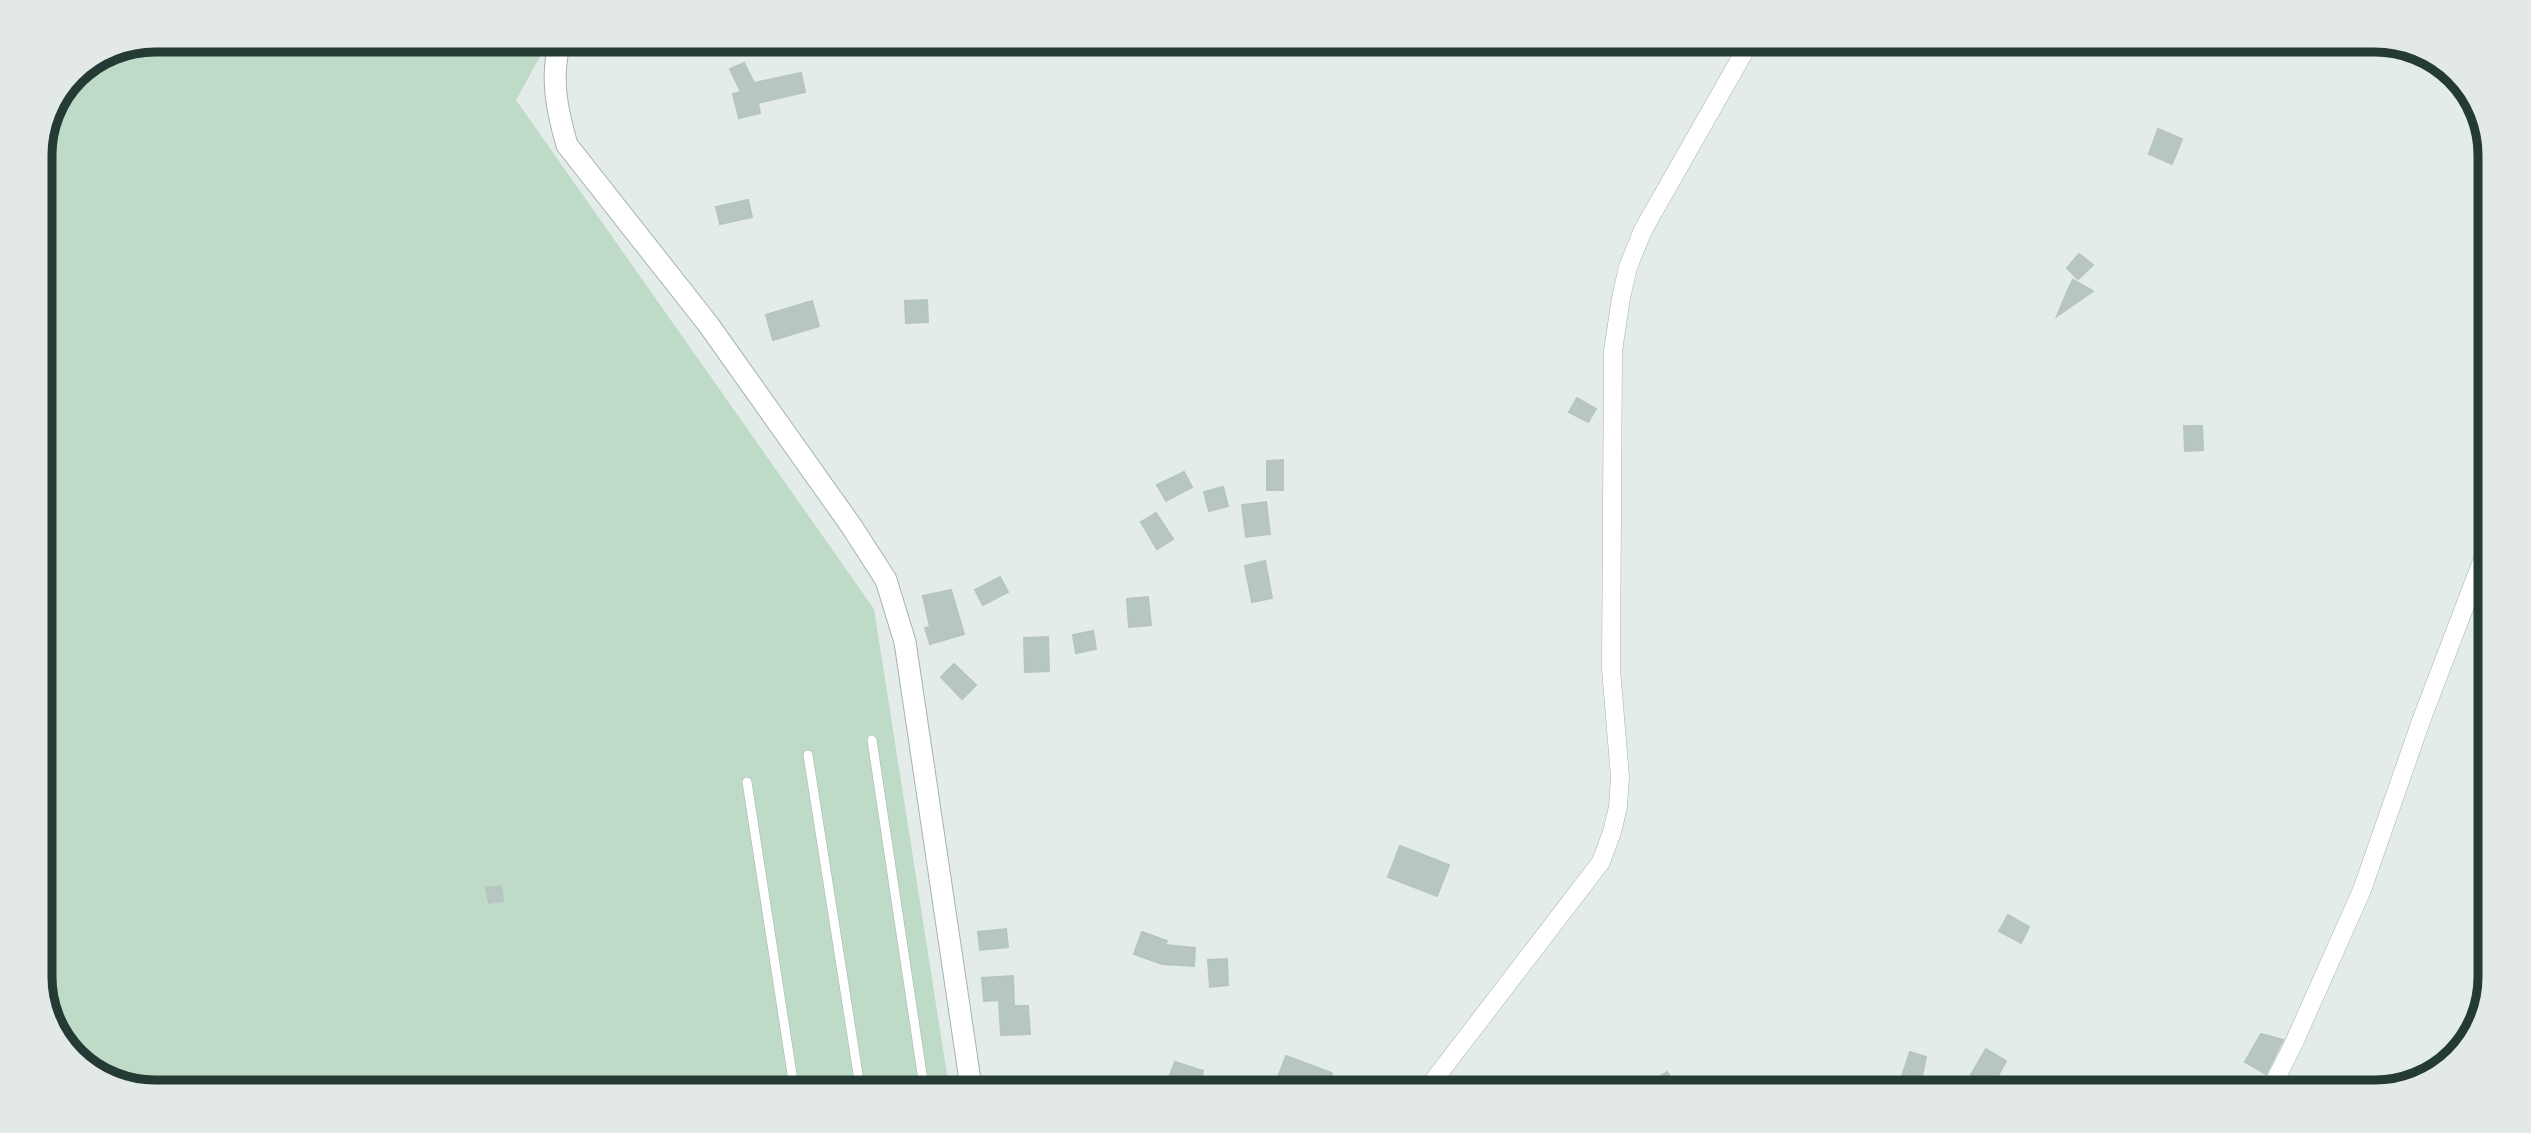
<svg xmlns="http://www.w3.org/2000/svg" width="2531" height="1133" viewBox="0 0 2531 1133" font-family="'Public Sans',sans-serif">
<rect width="100%" height="100%" fill="#e3ece8"/>
<path fill="#bddbc6" d="M 155,40 L 548,42 L 516,100 L 874,609 L 949,1087 L 111,1084 L 60,1042 L 41,986 L 40,148 L 74,74 Z"/>
<path fill="#b8c6c1" stroke="#b6c5bf" stroke-width="2" d="M 744,63 L 754,83 L 801,73 L 805,92 L 758,103 L 760,113 L 739,118 L 733,94 L 741,92 L 730,69 Z
M 2158,129 L 2182,139 L 2172,164 L 2149,154 Z
M 748,200 L 752,217 L 720,224 L 716,207 Z
M 2079,254 L 2093,265 L 2078,279 L 2067,268 Z
M 2073,280 L 2093,291 L 2057,316 L 2068,290 Z
M 927,300 L 928,322 L 906,323 L 905,301 Z
M 812,301 L 819,326 L 773,340 L 766,315 Z
M 1577,398 L 1596,409 L 1588,422 L 1569,412 Z
M 2184,426 L 2202,426 L 2203,450 L 2185,451 Z
M 1283,460 L 1283,490 L 1267,490 L 1267,461 Z
M 1184,472 L 1192,487 L 1166,501 L 1157,485 Z
M 1223,487 L 1228,506 L 1209,511 L 1204,492 Z
M 1266,502 L 1270,534 L 1246,537 L 1242,505 Z
M 1156,513 L 1173,539 L 1157,549 L 1141,522 Z
M 1265,561 L 1272,598 L 1252,602 L 1245,566 Z
M 1000,577 L 1008,592 L 983,605 L 975,590 Z
M 951,590 L 964,634 L 930,644 L 925,628 L 930,627 L 923,596 Z
M 1148,597 L 1151,625 L 1129,627 L 1127,599 Z
M 1093,631 L 1096,649 L 1076,653 L 1073,635 Z
M 1048,637 L 1049,671 L 1025,672 L 1024,638 Z
M 954,664 L 976,685 L 962,699 L 941,677 Z
M 1400,846 L 1449,865 L 1437,896 L 1388,877 Z
M 501,886 L 503,901 L 489,903 L 486,888 Z
M 2008,915 L 2029,927 L 2021,943 L 1999,931 Z
M 1006,929 L 1008,947 L 980,950 L 978,932 Z
M 1142,932 L 1167,941 L 1165,945 L 1195,948 L 1194,966 L 1162,964 L 1134,954 Z
M 1227,959 L 1228,985 L 1210,987 L 1208,960 Z
M 1013,976 L 1014,1006 L 1028,1006 L 1030,1034 L 1001,1035 L 999,1000 L 984,1001 L 982,978 Z
M 2261,1034 L 2283,1040 L 2266,1074 L 2245,1062 Z
M 1986,1049 L 2006,1061 L 1990,1090 L 1968,1080 Z
M 1910,1052 L 1926,1057 L 1921,1081 L 1902,1076 Z
M 1286,1056 L 1332,1073 L 1327,1089 L 1274,1088 Z
M 1175,1062 L 1203,1071 L 1199,1088 L 1186,1088 L 1167,1083 Z
M 1667,1072 L 1679,1090 L 1662,1090 L 1655,1080 Z"/>
<g fill="none" stroke-linecap="round" stroke-linejoin="round">
<defs>
<path id="service" d="M 872,740 L 924,1087
M 808,755 L 860,1087
M 747,782 L 794,1087"/>
<path id="minor" d="M 1427,1089 L 1601,862 L 1612,832 L 1618,807 L 1620,777 L 1611,669 L 1613,351 L 1621,298 L 1628,267 L 1643,230 L 1747,47
M 2269,1092 L 2293,1045 L 2362,890 L 2421,721 L 2487,548"/>
<path id="tertiary" d="M 560,42 C 550,77 557,111 567,145 L 708,324 L 852,527 L 886,580 L 905,642 L 971,1087"/>
</defs>
<use href="#service" stroke="#a6b3af" stroke-width="10"/>
<use href="#minor" stroke="#a6b3af" stroke-width="19"/>
<use href="#tertiary" stroke="#a6b3af" stroke-width="23"/>
<use href="#service" stroke="#fff" stroke-width="9"/>
<use href="#minor" stroke="#fff" stroke-width="18"/>
<use href="#tertiary" stroke="#fff" stroke-width="21"/>
</g>
<path d="M0 0H2531V1133H0ZM155 52H2375A103 103 0 0 1 2478 155V977A103 103 0 0 1 2375 1080H155A103 103 0 0 1 52 977V155A103 103 0 0 1 155 52Z" fill="#e2e9e7" fill-rule="evenodd"/>
<path fill="none" stroke="#243b35" stroke-width="9" d="M155 52H2375A103 103 0 0 1 2478 155V977A103 103 0 0 1 2375 1080H155A103 103 0 0 1 52 977V155A103 103 0 0 1 155 52Z"/>
</svg>
